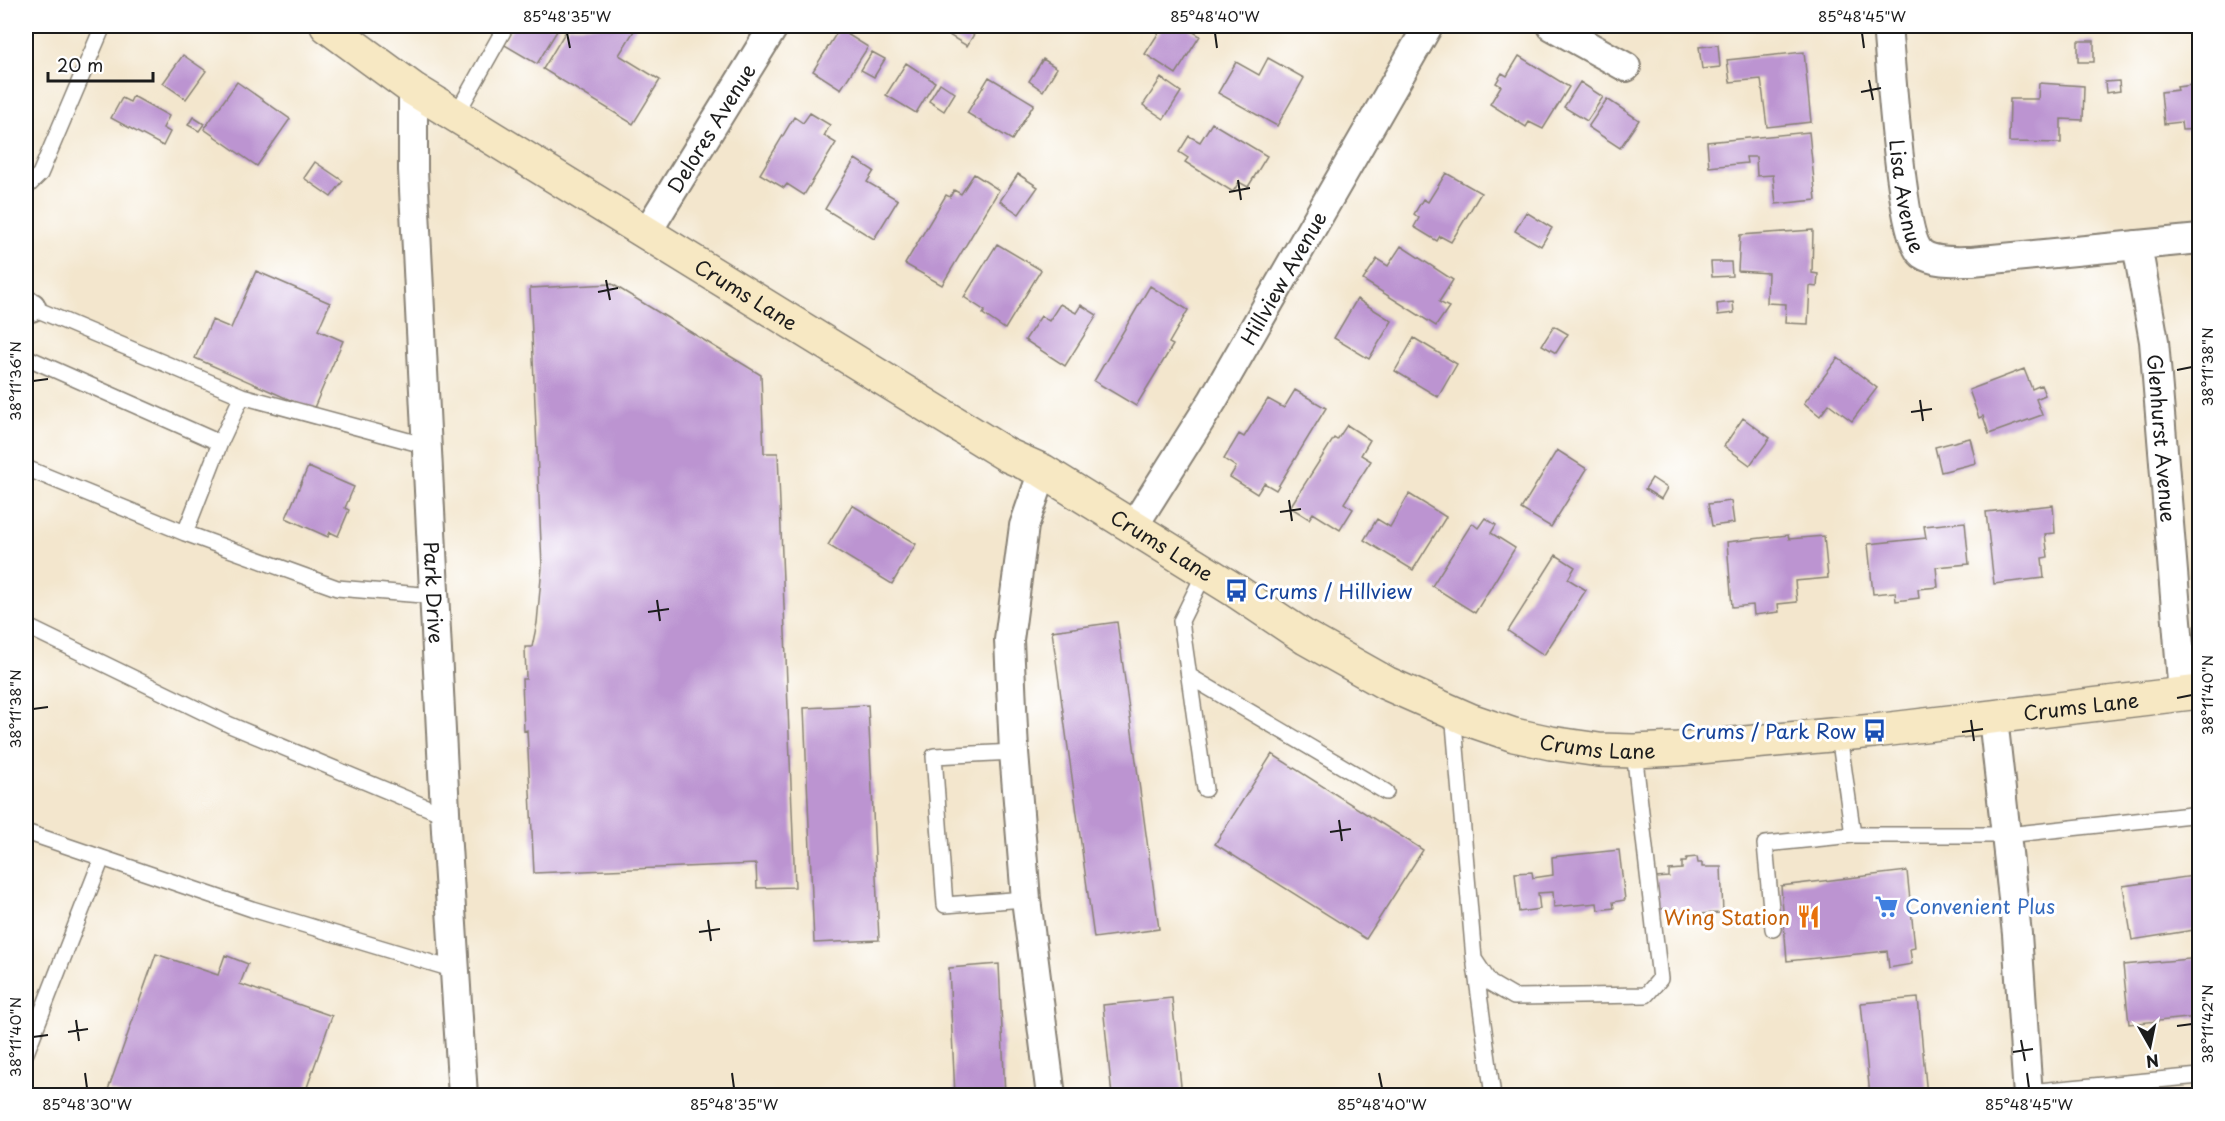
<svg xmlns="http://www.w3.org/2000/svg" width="2225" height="1121" viewBox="0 0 2225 1121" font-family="'Playpen Sans',sans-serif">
<rect width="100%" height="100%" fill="#fff"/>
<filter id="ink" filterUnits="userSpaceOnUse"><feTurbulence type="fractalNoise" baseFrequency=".0167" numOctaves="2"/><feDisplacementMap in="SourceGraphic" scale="12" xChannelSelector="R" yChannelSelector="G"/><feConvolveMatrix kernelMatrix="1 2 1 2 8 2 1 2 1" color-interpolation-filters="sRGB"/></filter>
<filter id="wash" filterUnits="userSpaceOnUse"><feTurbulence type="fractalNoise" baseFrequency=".008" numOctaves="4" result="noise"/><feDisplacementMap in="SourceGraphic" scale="24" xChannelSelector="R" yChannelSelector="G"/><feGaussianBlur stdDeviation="1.35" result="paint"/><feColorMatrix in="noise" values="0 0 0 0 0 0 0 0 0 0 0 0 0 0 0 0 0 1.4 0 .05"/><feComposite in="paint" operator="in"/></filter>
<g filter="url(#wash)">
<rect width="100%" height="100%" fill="#f3e6cd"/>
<g id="blocks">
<path fill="#bc94d1" d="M 477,26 L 490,26 L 487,32 Z
M 514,26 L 560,26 L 537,64 L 503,44 Z
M 569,26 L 637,26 L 619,55 L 660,80 L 633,124 L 543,69 Z
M 934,26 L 979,26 L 967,46 Z
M 1163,26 L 1184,26 L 1200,36 L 1176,74 L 1145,54 Z
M 1755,26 L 1778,26 L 1778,28 L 1755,30 Z
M 2195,26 L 2200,26 L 2200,37 L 2196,38 Z
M 839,29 L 868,47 L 841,89 L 813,71 Z
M 2078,41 L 2094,41 L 2094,62 L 2078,62 Z
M 1718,45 L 1720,67 L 1702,69 L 1699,47 Z
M 872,52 L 885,59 L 874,77 L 861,70 Z
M 1804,52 L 1811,122 L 1767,127 L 1761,79 L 1730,82 L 1727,60 Z
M 183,55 L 206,71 L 186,99 L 163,83 Z
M 1519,56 L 1569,87 L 1543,129 L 1529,122 L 1526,127 L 1490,104 L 1501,86 L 1496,83 L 1502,73 L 1507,76 Z
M 1268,58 L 1304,78 L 1277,126 L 1218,93 L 1236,62 L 1259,75 Z
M 1043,59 L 1057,68 L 1043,91 L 1029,81 Z
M 906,63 L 935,82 L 916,113 L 886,95 Z
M 989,77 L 1034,104 L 1012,140 L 967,113 Z
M 1161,78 L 1181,92 L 1164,119 L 1143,105 Z
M 2119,81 L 2120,91 L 2106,93 L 2105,82 Z
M 237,82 L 290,119 L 257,166 L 204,129 Z
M 1580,82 L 1603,97 L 1587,121 L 1564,107 Z
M 940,83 L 955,93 L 944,111 L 929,101 Z
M 2039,83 L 2084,86 L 2083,120 L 2061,119 L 2061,143 L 2009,142 L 2010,99 L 2038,99 Z
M 2200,84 L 2200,129 L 2182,130 L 2181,122 L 2164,124 L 2161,92 L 2178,90 L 2177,87 Z
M 133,96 L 169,116 L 163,128 L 170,132 L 163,146 L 111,118 L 122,98 L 130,102 Z
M 1607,99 L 1639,120 L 1620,148 L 1588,127 Z
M 810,113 L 830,125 L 824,136 L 836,143 L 804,195 L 787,184 L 784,188 L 760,174 L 794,117 L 803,123 Z
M 193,117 L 204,124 L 199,131 L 188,125 Z
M 1212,123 L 1267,156 L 1248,187 L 1239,182 L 1233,192 L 1185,162 L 1188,158 L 1179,152 L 1189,136 L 1200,142 Z
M 1809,132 L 1816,200 L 1776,204 L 1773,175 L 1757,176 L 1756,157 L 1746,157 L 1747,163 L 1709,167 L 1707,142 Z
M 855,159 L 874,171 L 867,182 L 898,200 L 874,239 L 825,209 Z
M 315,162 L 343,181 L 331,197 L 304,178 Z
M 1446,173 L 1481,193 L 1451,242 L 1440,236 L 1437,241 L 1414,227 L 1419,218 L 1414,214 L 1423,199 L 1428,202 Z
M 974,174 L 999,190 L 942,285 L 905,264 L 946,195 L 950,197 L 954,190 L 961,194 Z
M 1018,174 L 1038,187 L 1019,214 L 1000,201 Z
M 1526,212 L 1552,228 L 1541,246 L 1515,231 Z
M 1813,230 L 1812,273 L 1818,274 L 1817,287 L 1810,286 L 1808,324 L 1785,323 L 1786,304 L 1767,303 L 1768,273 L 1738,271 L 1740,235 Z
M 997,244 L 1041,270 L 1005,329 L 983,314 L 985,311 L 964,297 Z
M 1401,246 L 1453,280 L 1439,302 L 1449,307 L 1436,326 L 1363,280 L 1377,259 L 1388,266 Z
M 1711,262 L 1731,262 L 1732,276 L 1712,277 Z
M 256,271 L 330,303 L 318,330 L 343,341 L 313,410 L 195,358 L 212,320 L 231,328 Z
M 612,284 L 761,375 L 764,453 L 778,453 L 795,887 L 757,888 L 756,864 L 534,873 L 527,730 L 524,731 L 522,679 L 526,679 L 525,647 L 532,647 L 537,623 L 542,567 L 530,288 Z
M 1150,286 L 1188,310 L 1169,343 L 1173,345 L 1136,406 L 1094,381 Z
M 1357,299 L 1392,321 L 1369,359 L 1334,338 Z
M 1733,302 L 1734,313 L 1718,315 L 1717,304 Z
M 1060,304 L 1076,313 L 1081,305 L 1097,315 L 1065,366 L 1025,340 L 1041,316 L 1049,321 Z
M 1554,326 L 1568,334 L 1556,353 L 1542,345 Z
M 1414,338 L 1457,364 L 1438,397 L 1395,371 Z
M 1838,358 L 1877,388 L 1852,421 L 1829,404 L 1820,416 L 1804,403 Z
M 2024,369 L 2032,389 L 2041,385 L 2045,395 L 2036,399 L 2042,415 L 1989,434 L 1983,416 L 1979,418 L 1969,390 Z
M 1295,390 L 1326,408 L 1276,490 L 1264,483 L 1257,494 L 1230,477 L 1236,467 L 1224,459 L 1239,434 L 1244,437 L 1268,399 L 1284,408 Z
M 1743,418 L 1770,438 L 1750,465 L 1724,446 Z
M 1347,425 L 1370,440 L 1361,455 L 1371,461 L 1344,503 L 1353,509 L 1340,530 L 1313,513 L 1309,519 L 1290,507 L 1334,438 L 1337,440 Z
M 1970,438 L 1976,463 L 1941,472 L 1935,447 Z
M 1557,450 L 1587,469 L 1551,527 L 1521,509 Z
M 308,467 L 354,487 L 345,508 L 349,510 L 338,536 L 330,532 L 328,537 L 286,518 Z
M 1652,478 L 1667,488 L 1661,499 L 1645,489 Z
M 1409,494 L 1446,517 L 1413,570 L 1364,540 L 1377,519 L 1390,527 Z
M 1731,501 L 1734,523 L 1712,526 L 1708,504 Z
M 852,505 L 916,544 L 892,584 L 828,545 Z
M 2053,505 L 2055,533 L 2045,534 L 2048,557 L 2042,558 L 2044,578 L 1994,584 L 1986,512 Z
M 1485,518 L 1496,525 L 1491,533 L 1515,548 L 1475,613 L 1432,586 L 1472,523 L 1478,528 Z
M 1965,522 L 1969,564 L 1936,567 L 1938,587 L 1918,589 L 1919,598 L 1896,601 L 1895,592 L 1873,594 L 1868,544 L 1926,538 L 1924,526 Z
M 1788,535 L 1789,539 L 1824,536 L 1828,578 L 1795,581 L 1797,602 L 1778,604 L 1779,612 L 1754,615 L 1753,605 L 1732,607 L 1727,542 Z
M 1556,555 L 1575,567 L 1568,579 L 1586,590 L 1544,655 L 1508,631 Z
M 1117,622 L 1159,929 L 1094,938 L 1052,631 Z
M 868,705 L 879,940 L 814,943 L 804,708 Z
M 1272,754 L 1423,850 L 1366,939 L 1215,844 Z
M 1619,850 L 1625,900 L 1613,902 L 1614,908 L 1598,910 L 1597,903 L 1554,907 L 1553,892 L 1538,893 L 1540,909 L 1519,912 L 1515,873 L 1532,872 L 1533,878 L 1553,875 L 1552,857 Z
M 1697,857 L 1698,863 L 1702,863 L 1702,867 L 1721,867 L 1723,913 L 1668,915 L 1668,909 L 1657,909 L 1656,878 L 1669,877 L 1669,870 L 1682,869 L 1682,862 L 1686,862 L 1687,858 Z
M 1907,871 L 1915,948 L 1910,949 L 1912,964 L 1889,968 L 1887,951 L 1787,961 L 1781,886 Z
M 2200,875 L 2200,929 L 2132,940 L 2123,886 Z
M 156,954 L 218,975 L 225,955 L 248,964 L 240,984 L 332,1016 L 304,1096 L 124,1096 L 108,1090 Z
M 2200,958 L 2200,1030 L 2198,1030 L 2197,1017 L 2129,1024 L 2123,965 Z
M 999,964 L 1005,1096 L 955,1096 L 949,968 Z
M 1172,998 L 1182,1096 L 1112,1096 L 1103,1005 Z
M 1918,998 L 1927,1096 L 1870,1096 L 1861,1003 Z"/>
</g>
</g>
<g filter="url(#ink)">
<use href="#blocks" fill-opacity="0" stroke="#888174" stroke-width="1.5"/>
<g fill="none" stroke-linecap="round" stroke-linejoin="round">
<defs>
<path id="service" d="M 456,115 L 506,26
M 26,188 L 40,174 L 103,26
M 31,307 L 242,396
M 26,357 L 220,443
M 26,468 L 185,533 L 337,588 L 434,596
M 185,533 L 220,443 L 242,396 L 427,446
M 26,626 L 230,725 L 445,815
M 1189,676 L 1386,792
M 1453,712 L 1474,959 L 1490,983 L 1514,997 L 1646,995 L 1660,979 L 1634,751
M 1014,752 L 934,756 L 945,905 L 1026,899
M 1205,789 L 1181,621 L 1205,572
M 26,832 L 252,909 L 455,970
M 1853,835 L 2007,835 L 2200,814
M 1773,929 L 1765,844 L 1853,835 L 1839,735
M 1475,965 L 1493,1096
M 26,1053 L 102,858
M 2028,1092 L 2200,1076"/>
<g id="minor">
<path d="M 1552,26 L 1626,67"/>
<path id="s1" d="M 1887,26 C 1891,61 1900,237 1922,254 C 1935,263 1957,261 1972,261 L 2200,239"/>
<path id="s2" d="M 413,89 L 413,170 L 446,831 L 463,1096"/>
<path id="s3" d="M 647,232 L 774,26"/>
<path id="s4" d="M 2137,245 L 2154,341 L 2183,694"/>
<path d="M 26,305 L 31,307"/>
<path d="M 1043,471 L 1024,526 L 1009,640 L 1014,752 L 1026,899 L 1051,1096"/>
<path id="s5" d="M 1133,527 L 1213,400 L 1428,26"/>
<path d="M 1993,718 L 2017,934 L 2028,1096"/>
</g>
<g id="secondary">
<path id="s6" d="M 327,26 L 413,89 L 1007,455 L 1043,471 L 1236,591 L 1306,638 L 1386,683 L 1470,720 L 1514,735 L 1551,743 L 1599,750 L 1634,751 L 1678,749 L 1874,731 L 2200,692"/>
</g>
</defs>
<use href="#service" stroke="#888174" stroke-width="18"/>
<use href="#minor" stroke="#888174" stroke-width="32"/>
<use href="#secondary" stroke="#888174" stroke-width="36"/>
<use href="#service" stroke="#fff" stroke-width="15"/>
<use href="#minor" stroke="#fff" stroke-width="28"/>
<use href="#secondary" stroke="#f7e8c3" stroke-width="33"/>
</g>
</g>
<path fill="none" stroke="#1c1c1c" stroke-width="2" d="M 567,33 L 570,48M 1215,33 L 1217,48M 1862,33 L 1864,48M 1869,80 L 1873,100M 1861,92 L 1881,88M 1238,180 L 1241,200M 1229,192 L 1250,188M 606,280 L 610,300M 598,292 L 618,288M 2177,370 L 2192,367M 33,381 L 48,379M 1920,400 L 1923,421M 1911,412 L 1932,409M 1289,500 L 1292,521M 1280,512 L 1301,509M 657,600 L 660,621M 648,612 L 669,609M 2177,698 L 2192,695M 33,709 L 48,707M 1971,720 L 1974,741M 1962,732 L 1983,729M 1339,820 L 1342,841M 1330,832 L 1351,829M 708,920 L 711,941M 699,932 L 720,929M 76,1020 L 79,1041M 2177,1026 L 2192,1024M 68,1032 L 88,1029M 33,1037 L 48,1035M 2021,1040 L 2025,1061M 2013,1052 L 2033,1049M 85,1073 L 87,1088M 732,1073 L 734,1088M 1379,1073 L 1382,1088M 2027,1073 L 2029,1088"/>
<defs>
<symbol id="bus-bare" viewBox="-9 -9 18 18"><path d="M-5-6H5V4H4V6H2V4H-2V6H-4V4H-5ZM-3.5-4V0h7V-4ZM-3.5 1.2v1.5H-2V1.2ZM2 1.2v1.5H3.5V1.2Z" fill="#1a4fb4" stroke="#fff" stroke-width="2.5" paint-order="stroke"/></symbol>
<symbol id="supermarket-bare" viewBox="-9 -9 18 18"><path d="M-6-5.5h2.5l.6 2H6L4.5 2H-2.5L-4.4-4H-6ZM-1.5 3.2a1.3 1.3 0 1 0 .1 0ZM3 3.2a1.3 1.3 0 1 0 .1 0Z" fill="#3f7fe0" stroke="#fff" stroke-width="2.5" paint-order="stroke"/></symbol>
<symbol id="restaurant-bare" viewBox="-9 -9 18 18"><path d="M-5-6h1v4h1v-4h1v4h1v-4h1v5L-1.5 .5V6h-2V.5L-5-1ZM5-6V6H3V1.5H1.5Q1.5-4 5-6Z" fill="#e8710a" stroke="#fff" stroke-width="2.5" paint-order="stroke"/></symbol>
</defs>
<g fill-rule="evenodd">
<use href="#bus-bare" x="1220" y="574" width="33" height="33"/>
<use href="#bus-bare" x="1858" y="714" width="33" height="33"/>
<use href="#supermarket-bare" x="1870" y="890" width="33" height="33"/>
<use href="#restaurant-bare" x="1792" y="900" width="33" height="33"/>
</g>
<g text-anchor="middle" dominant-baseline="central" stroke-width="6" stroke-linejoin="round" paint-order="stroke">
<g font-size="20" fill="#1c1c1c" stroke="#fff">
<text stroke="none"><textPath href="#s3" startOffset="122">Delores Avenue</textPath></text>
<text stroke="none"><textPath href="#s1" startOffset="171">Lisa Avenue</textPath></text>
<text stroke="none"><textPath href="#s5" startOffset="291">Hillview Avenue</textPath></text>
<text stroke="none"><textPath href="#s6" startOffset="498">Crums Lane</textPath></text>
<text stroke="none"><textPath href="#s4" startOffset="195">Glenhurst Avenue</textPath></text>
<text stroke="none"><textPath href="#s6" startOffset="984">Crums Lane</textPath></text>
<text stroke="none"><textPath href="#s2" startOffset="504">Park Drive</textPath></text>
<text stroke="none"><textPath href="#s6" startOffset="1956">Crums Lane</textPath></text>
<text stroke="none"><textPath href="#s6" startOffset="1470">Crums Lane</textPath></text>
</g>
<g font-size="20" fill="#164399" stroke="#fff" text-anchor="start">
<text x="1254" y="591">Crums / Hillview</text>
<text x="1856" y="731" text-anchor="end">Crums / Park Row</text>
</g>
<g font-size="20" fill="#366cbe" stroke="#fff" text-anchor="start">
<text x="1905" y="906">Convenient Plus</text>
</g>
<g font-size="20" fill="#c56008" stroke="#fff" text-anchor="end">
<text x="1790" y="917">Wing Station</text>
</g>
</g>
<rect width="2225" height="1121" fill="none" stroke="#fff" stroke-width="66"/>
<g transform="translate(2150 1046) rotate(171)" stroke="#ffffff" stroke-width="4.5" paint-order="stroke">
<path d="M0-4.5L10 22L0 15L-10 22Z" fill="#1c1c1c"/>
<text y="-9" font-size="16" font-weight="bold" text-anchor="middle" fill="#1c1c1c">N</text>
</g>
<path d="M48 72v9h105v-9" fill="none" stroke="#1c1c1c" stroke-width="3"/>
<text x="57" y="72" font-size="18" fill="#1c1c1c" stroke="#ffffff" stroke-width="4.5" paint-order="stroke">20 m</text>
<rect x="33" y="33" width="2159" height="1055" fill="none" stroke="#1c1c1c" stroke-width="2"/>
<g font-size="15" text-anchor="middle" fill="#1c1c1c">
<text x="567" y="22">85°48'35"W</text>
<text x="1215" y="22">85°48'40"W</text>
<text x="1862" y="22">85°48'45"W</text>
<text transform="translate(2208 367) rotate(-90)" y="5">38°11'38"N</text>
<text transform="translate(16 381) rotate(-90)" y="5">38°11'36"N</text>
<text transform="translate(2208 695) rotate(-90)" y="5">38°11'40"N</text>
<text transform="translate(16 709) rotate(-90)" y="5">38°11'38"N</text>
<text transform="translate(2208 1024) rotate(-90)" y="5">38°11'42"N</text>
<text transform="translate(16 1037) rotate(-90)" y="5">38°11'40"N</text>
<text x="87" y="1110">85°48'30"W</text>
<text x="734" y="1110">85°48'35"W</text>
<text x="1382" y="1110">85°48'40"W</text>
<text x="2029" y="1110">85°48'45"W</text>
</g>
</svg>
